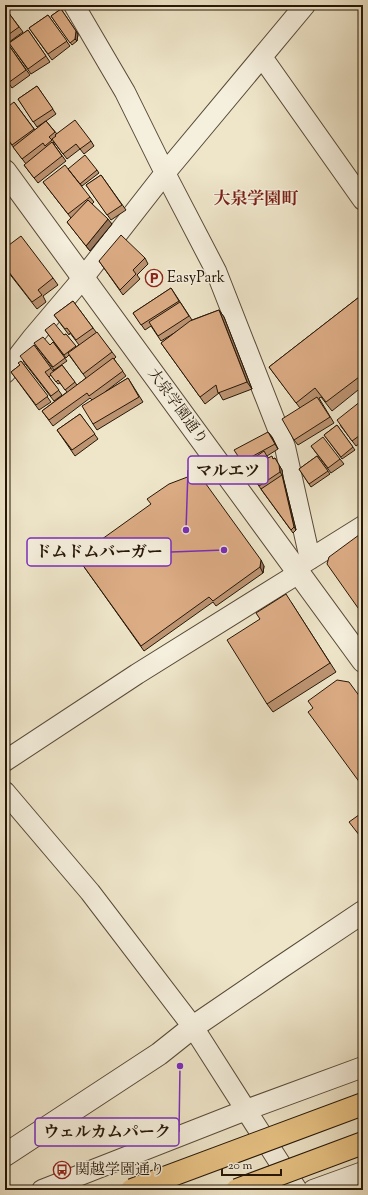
<svg xmlns="http://www.w3.org/2000/svg" width="368" height="1195" viewBox="0 0 368 1195" font-family="'Sorts Mill Goudy','Noto Serif JP',serif">
<rect width="100%" height="100%" fill="#efe6ca"/>
<filter id="stains"><feTurbulence type="fractalNoise" baseFrequency=".005" numOctaves="4"/><feColorMatrix values="0 0 0 0 .2 0 0 0 0 .09 0 0 0 0 .02 0 0 0 .5 -.17"/></filter>
<radialGradient id="worn" r=".72"><stop offset=".6" stop-color="#630" stop-opacity="0"/><stop offset="1" stop-color="#630" stop-opacity=".3"/></radialGradient>
<g fill="none" stroke-linecap="round" stroke-linejoin="round">
<defs>
<path id="minor" d="M 74,5 L 125,92 L 165,173 L 216,271 L 285,447 L 310,559
M 262,57 L 363,200
M 5,373 L 33,337 L 83,278 L 165,173 L 305,5
M 299,566 L 363,526
M 5,761 L 137,674 L 299,573
M 5,792 L 90,892 L 193,1027 L 297,1190
M 42,1190 L 246,1110 L 363,1067
M 313,1190 L 363,1172"/>
<path id="tertiary" d="M 5,171 L 363,661
M 5,1155 L 159,1054 L 193,1027 L 278,969 L 363,912"/>
</defs>
<use href="#minor" stroke="#584a38" stroke-width="22"/>
<use href="#tertiary" stroke="#584a38" stroke-width="24"/>
<use href="#minor" stroke="#f5efdd" stroke-width="20"/>
<use href="#tertiary" stroke="#f5efdd" stroke-width="22"/>
<defs>
<path id="motorway-bridge" d="M 132,1190 L 363,1104
M 237,1190 L 363,1143"/>
</defs>
<use href="#motorway-bridge" stroke="#251607" stroke-width="24" stroke-linecap="butt"/>
<use href="#motorway-bridge" stroke="#e8c385" stroke-width="22"/>
</g>
<path fill="#bd9472" stroke="#251607" d="M 5,8 L 23,32 L 5,45 Z
M 61,9 L 78,34 L 77,41 L 72,45 L 51,16 Z
M 48,15 L 70,46 L 52,60 L 29,28 Z
M 28,30 L 50,62 L 31,74 L 9,43 Z
M 8,44 L 30,75 L 12,88 L 5,78 Z
M 37,86 L 56,114 L 46,121 L 57,134 L 91,141 L 94,146 L 84,154 L 80,149 L 67,159 L 54,142 L 53,142 L 55,146 L 66,161 L 38,183 L 24,165 L 26,164 L 5,136 L 14,102 L 35,130 L 46,121 L 37,127 L 18,99 Z
M 97,170 L 99,173 L 82,186 L 70,172 Z
M 101,175 L 126,210 L 111,220 L 86,185 Z
M 43,182 L 90,197 L 94,202 L 92,204 L 112,224 L 90,251 L 67,222 L 71,218 Z
M 5,248 L 53,278 L 58,285 L 43,296 L 46,302 L 37,309 L 5,268 Z
M 145,258 L 148,264 L 137,275 L 140,279 L 123,295 L 99,261 Z
M 171,288 L 192,320 L 219,310 L 224,317 L 252,389 L 223,400 L 219,393 L 205,404 L 161,343 L 176,332 L 161,341 L 151,326 L 145,330 L 133,313 Z
M 363,294 L 363,386 L 332,411 L 321,397 L 319,398 L 334,423 L 298,445 L 294,440 L 300,408 L 269,367 Z
M 73,301 L 96,332 L 116,357 L 114,359 L 126,376 L 105,392 L 128,378 L 143,402 L 97,430 L 93,424 L 92,400 L 90,398 L 53,426 L 42,411 L 67,392 L 60,383 L 58,384 L 51,375 L 49,377 L 62,395 L 54,401 L 23,361 L 34,345 L 53,371 L 62,365 L 77,385 L 86,378 L 69,355 L 66,358 L 45,330 L 64,335 L 66,334 L 76,347 L 79,345 L 70,333 L 69,335 L 54,315 Z
M 53,342 L 67,361 L 54,370 L 34,343 L 50,345 Z
M 21,361 L 51,402 L 39,410 L 11,372 L 20,365 Z
M 363,403 L 363,441 L 356,446 L 340,425 Z
M 80,414 L 98,439 L 75,456 L 57,430 Z
M 337,425 L 355,450 L 342,459 L 324,435 Z
M 268,432 L 272,437 L 278,449 L 267,456 L 268,458 L 273,459 L 275,458 L 282,470 L 283,477 L 296,530 L 293,533 L 263,492 L 246,467 L 242,462 Z
M 311,446 L 340,459 L 344,464 L 331,473 Z
M 317,456 L 330,474 L 311,487 L 299,469 Z
M 77,557 L 264,566 L 263,573 L 216,606 L 213,602 L 144,651 Z
M 291,602 L 336,672 L 273,712 L 267,704 Z"/>
<path fill="#9a785d" stroke="#251607" d="M 76,31 L 78,34 L 77,41 L 75,39 Z
M 108,219 L 112,224 L 90,251 L 86,246 Z
M 219,310 L 224,317 L 252,389 L 247,382 Z
M 268,432 L 272,437 L 278,449 L 275,444 Z
M 279,465 L 282,470 L 283,477 L 296,530 L 294,527 L 282,475 L 280,472 Z
M 261,560 L 264,566 L 263,573 L 260,567 Z"/>
<path fill="#dcac85" stroke="#251607" d="M 5,8 L 19,27 L 5,37 Z
M 61,9 L 76,31 L 75,39 L 70,43 L 51,16 Z
M 48,15 L 67,41 L 48,54 L 29,28 Z
M 28,30 L 46,56 L 28,69 L 9,43 Z
M 8,44 L 26,70 L 8,83 L 5,78 L 5,46 Z
M 37,86 L 53,109 L 33,122 L 18,99 Z
M 14,102 L 34,129 L 12,145 L 5,135 L 5,109 Z
M 75,120 L 91,141 L 80,149 L 76,144 L 63,154 L 52,139 L 56,136 L 55,135 Z
M 46,121 L 55,132 L 49,137 L 52,140 L 45,146 L 43,143 L 22,159 L 13,147 Z
M 52,142 L 62,156 L 34,178 L 24,165 Z
M 85,155 L 97,170 L 80,184 L 68,169 Z
M 65,165 L 90,197 L 68,214 L 43,182 Z
M 101,175 L 122,205 L 107,215 L 86,185 Z
M 88,200 L 108,219 L 86,246 L 67,222 Z
M 121,235 L 145,258 L 133,270 L 136,274 L 120,290 L 99,261 Z
M 21,236 L 53,278 L 38,290 L 42,295 L 32,302 L 5,267 L 5,248 Z
M 171,288 L 179,301 L 141,325 L 133,313 Z
M 363,294 L 363,374 L 326,402 L 315,388 L 296,403 L 269,367 Z
M 73,301 L 93,328 L 76,340 L 67,328 L 65,329 L 54,315 Z
M 180,302 L 189,316 L 158,336 L 149,322 Z
M 219,310 L 247,382 L 218,393 L 216,385 L 200,397 L 161,343 L 190,321 Z
M 54,323 L 64,335 L 66,334 L 76,346 L 64,355 L 45,330 Z
M 97,332 L 112,352 L 83,374 L 68,353 Z
M 43,337 L 50,345 L 53,342 L 65,358 L 53,367 L 34,343 Z
M 34,345 L 51,368 L 45,372 L 59,390 L 51,396 L 20,356 Z
M 113,358 L 123,371 L 89,396 L 87,393 L 49,420 L 42,411 Z
M 21,361 L 48,396 L 36,405 L 11,372 L 20,365 L 18,363 Z
M 62,365 L 75,382 L 65,390 L 58,380 L 56,382 L 50,374 Z
M 128,378 L 139,397 L 93,424 L 82,406 Z
M 317,397 L 330,417 L 294,440 L 282,419 Z
M 361,401 L 363,403 L 363,433 L 352,441 L 337,420 Z
M 80,414 L 95,434 L 72,450 L 57,430 Z
M 337,425 L 353,447 L 341,457 L 324,435 Z
M 268,432 L 275,444 L 242,462 L 234,450 Z
M 323,437 L 340,459 L 328,468 L 311,446 Z
M 264,451 L 268,458 L 272,456 L 273,459 L 275,458 L 279,465 L 280,472 L 259,486 L 245,464 Z
M 317,456 L 328,471 L 309,484 L 299,469 Z
M 198,473 L 261,560 L 260,567 L 213,601 L 209,597 L 141,646 L 77,557 L 151,504 L 147,499 L 169,484 Z
M 282,475 L 294,527 L 291,530 L 261,489 Z
M 363,532 L 363,615 L 327,564 L 329,557 Z
M 286,594 L 330,663 L 267,704 L 227,640 L 260,619 L 256,613 Z
M 337,680 L 349,682 L 363,701 L 363,787 L 308,712 L 313,708 L 308,701 Z
M 363,812 L 363,840 L 349,822 Z"/>
<defs>
<symbol id="parking-ring" viewBox="-11 -11 22 22"><circle r="9.5" fill="#f5efdd" stroke="#8f2418" stroke-width="1.5"/><path d="M-3.5-5.5H1a3.5 3.5 0 0 1 0 7H-1V5.5H-3.5ZM-1-3.4V-.6H.8a1.4 1.4 0 0 0 0-2.8Z" fill="#8f2418"/></symbol>
<symbol id="bus-ring" viewBox="-11 -11 22 22"><circle r="9.5" fill="#f5efdd" stroke="#8f2418" stroke-width="1.5"/><path d="M-5-6H5V4H4V6H2V4H-2V6H-4V4H-5ZM-3.5-4V0h7V-4ZM-3.5 1.2v1.5H-2V1.2ZM2 1.2v1.5H3.5V1.2Z" fill="#8f2418"/></symbol>
</defs>
<g fill-rule="evenodd">
<use href="#parking-ring" x="144" y="268" width="20" height="20"/>
<use href="#bus-ring" x="52" y="1160" width="20" height="20"/>
</g>
<g text-anchor="middle" dominant-baseline="central" stroke-width="3" stroke-linejoin="round" paint-order="stroke">
<g font-size="15" fill="#251607" stroke="#f5efdd" text-anchor="start">
<text x="167" y="278">EasyPark</text>
<text x="75" y="1170">関越学園通り</text>
</g>
<g font-size="15" fill="#251607" stroke="#f5efdd">
<text transform="translate(177 407) rotate(54)">大泉学園通り</text>
</g>
<g font-size="17" font-weight="bold" fill="#7a1f14" stroke="#f5efdd">
<text x="256" y="200">大泉学園町</text>
</g>
</g>
<path fill="none" stroke="#7b2cbf" stroke-width="1.5" d="M186 530L188 470M224 550L171 552M180 1066L179 1132"/>
<g fill="#7b2cbf" stroke="#f5efdd" stroke-width="1.5">
<circle cx="186" cy="530" r="4"/>
<circle cx="224" cy="550" r="4"/>
<circle cx="180" cy="1066" r="4"/>
</g>
<g fill="#f5efdd" stroke="#7b2cbf" stroke-width="1.5">
<rect x="188" y="456" width="80" height="28" rx="4"/>
<rect x="27" y="538" width="144" height="28" rx="4"/>
<rect x="35" y="1118" width="144" height="28" rx="4"/>
</g>
<g font-size="16" text-anchor="middle" font-weight="bold" fill="#251607">
<text x="228" y="476">マルエツ</text>
<text x="99" y="557">ドムドムバーガー</text>
<text x="107" y="1137">ウェルカムパーク</text>
</g>
<rect width="368" height="1195" fill="none" stroke="#efe6ca" stroke-width="20"/>
<rect x="6" y="6" width="356" height="1183" fill="none" stroke="#251607" stroke-width="2"/>
<rect x="10" y="10" width="348" height="1175" fill="none" stroke="#251607"/>
<path d="M222 1169v6h59v-6" fill="none" stroke="#251607" stroke-width="2"/>
<text x="228" y="1169" font-size="12" fill="#251607" stroke="#f5efdd" stroke-width="3" paint-order="stroke">20 m</text>
<rect width="100%" height="100%" filter="url(#stains)"/>
<rect width="100%" height="100%" fill="url(#worn)"/>
</svg>
